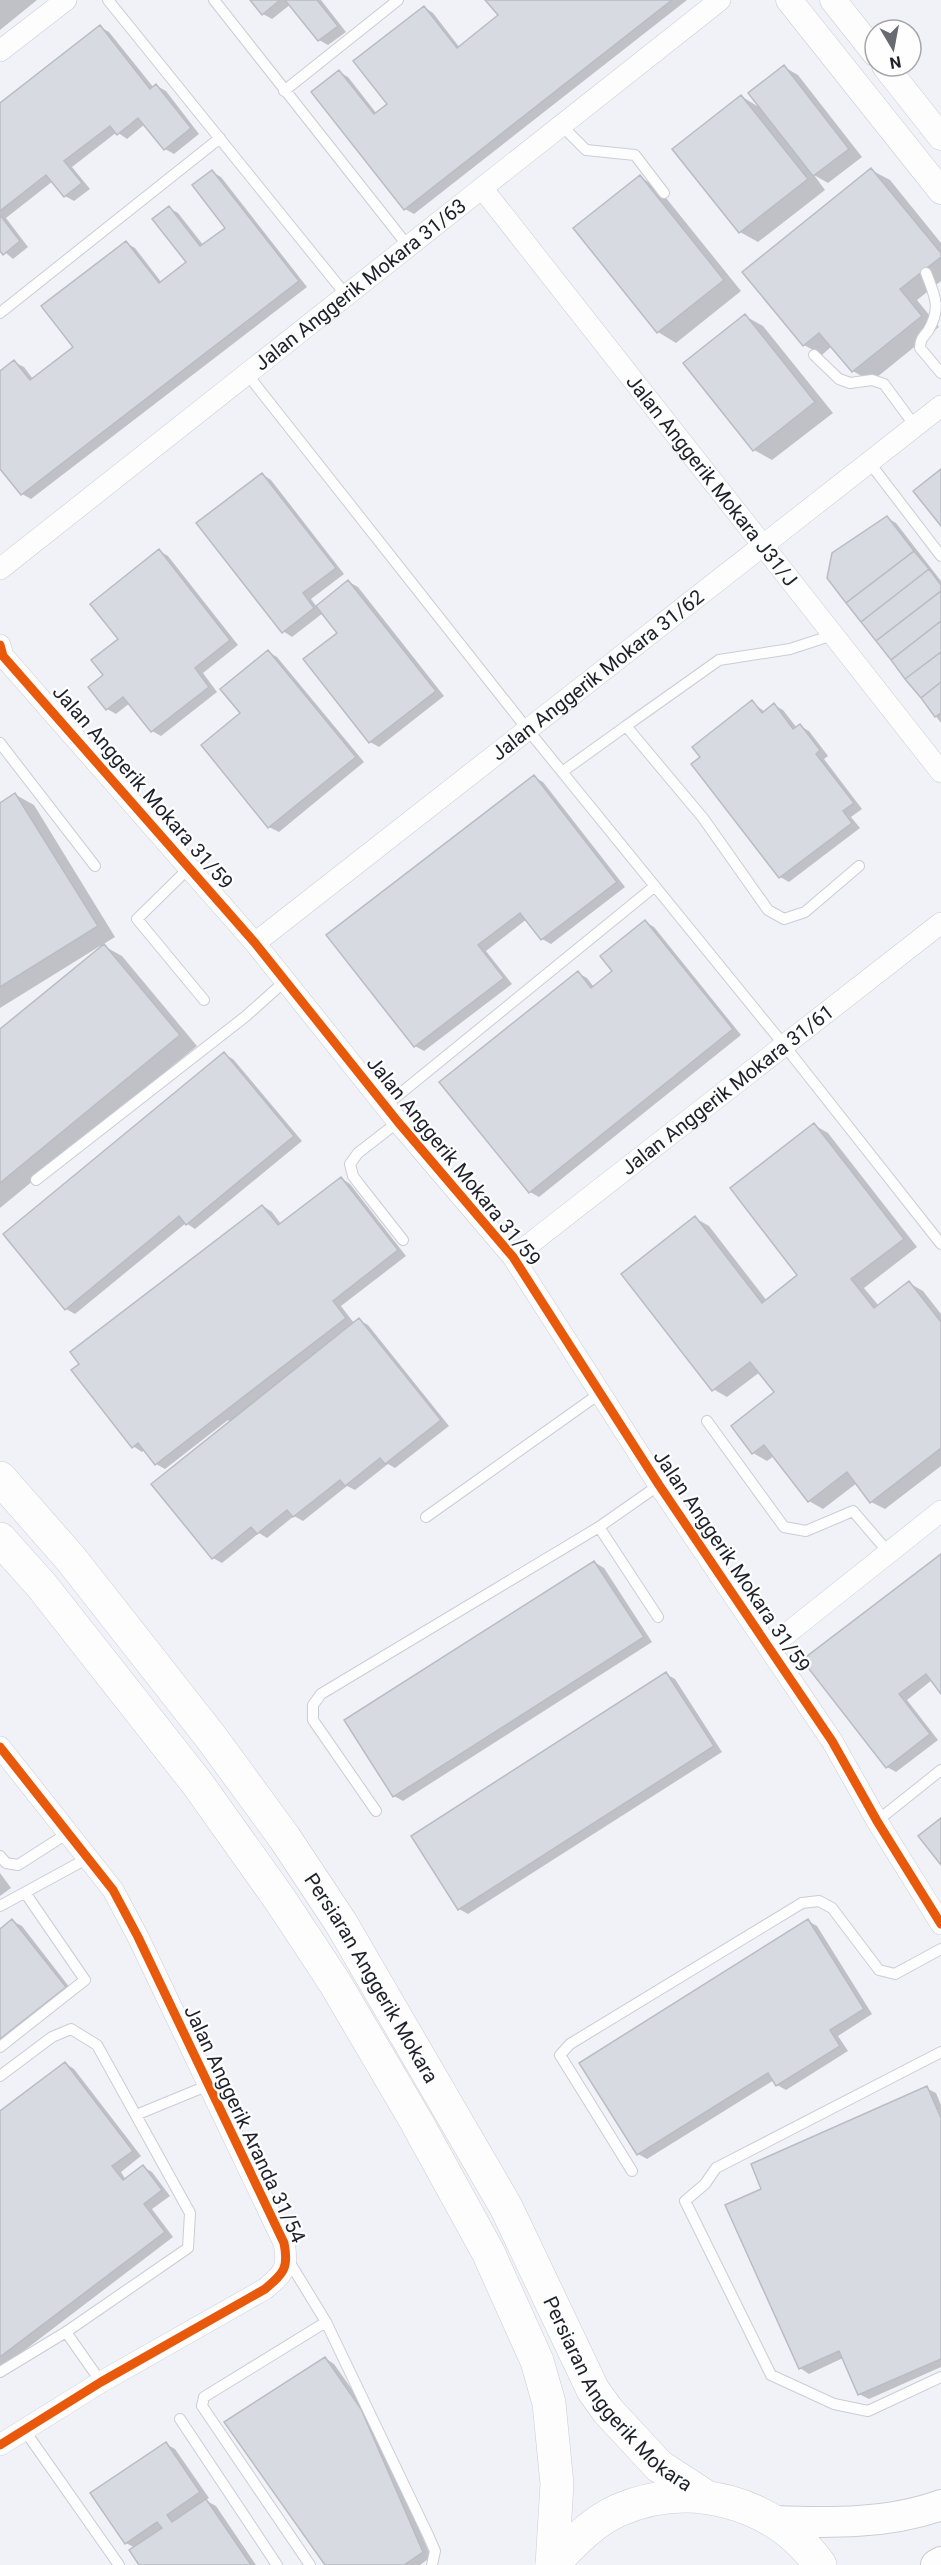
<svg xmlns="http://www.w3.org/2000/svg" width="941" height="2565" viewBox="0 0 941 2565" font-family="Roboto,sans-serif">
<rect width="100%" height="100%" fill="#f0f2f8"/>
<path fill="#0003" d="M 0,0 L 37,0 L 0,30 Z
M 252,0 L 321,0 L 346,32 L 328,45 L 319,40 L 291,4 L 272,19 L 263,14 Z
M 487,0 L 687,0 L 414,214 L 405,209 L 339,72 L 348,77 L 377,114 L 389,104 L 424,7 L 433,13 L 460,48 L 500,15 Z
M 100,27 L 109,32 L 154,88 L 157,86 L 166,91 L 199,134 L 174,154 L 165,149 L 145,124 L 127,139 L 117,132 L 72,167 L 90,189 L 74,201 L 65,196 L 53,181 L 6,218 L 28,247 L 13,259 L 0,248 L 0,105 Z
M 784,67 L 798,75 L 862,157 L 828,183 L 814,175 L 825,190 L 758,242 L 740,232 L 741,96 L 762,109 Z
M 871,170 L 890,180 L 941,243 L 941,281 L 917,300 L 939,327 L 871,382 L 853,371 L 832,346 L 822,355 L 804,345 Z
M 212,172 L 221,177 L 307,287 L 31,499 L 22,494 L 0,466 L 0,373 L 14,362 L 24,367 L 33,379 L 75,347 L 126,243 L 135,248 L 162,283 L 188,263 L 169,208 L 178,213 L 204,246 L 227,228 Z
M 640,177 L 658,188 L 741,291 L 676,343 L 658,332 Z
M 745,316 L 763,326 L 833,413 L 772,460 L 754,450 Z
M 262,474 L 271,480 L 344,574 L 311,599 L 317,607 L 349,582 L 358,587 L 444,696 L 379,747 L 370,742 L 339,633 L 323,613 L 292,637 L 283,631 Z
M 887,518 L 896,523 L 941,581 L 941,723 L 829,578 Z
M 159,551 L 168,556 L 238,645 L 203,673 L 217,692 L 161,736 L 152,731 L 130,703 L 116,714 L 107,709 L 105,676 Z
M 268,652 L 277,657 L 364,762 L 279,832 L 269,827 L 203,745 L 242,713 Z
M 752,702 L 765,712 L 774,705 L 783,710 L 797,728 L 800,726 L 809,731 L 828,756 L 824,759 L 862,809 L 851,817 L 860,828 L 789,882 L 780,877 Z
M 534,777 L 543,782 L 625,887 L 551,944 L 542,939 L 527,919 L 486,951 L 512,984 L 424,1051 L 415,1046 Z
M 16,795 L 34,805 L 115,937 L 102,945 L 122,956 L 197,1046 L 0,1208 L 0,1031 L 101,948 L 100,946 L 0,1008 L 0,804 Z
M 645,922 L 654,927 L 741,1035 L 539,1197 L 530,1192 L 578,973 L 587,978 L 594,987 L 614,971 Z
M 224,1054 L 233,1059 L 302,1141 L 195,1229 L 186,1223 L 75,1314 L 66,1309 Z
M 814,1125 L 828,1133 L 917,1247 L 864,1288 L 879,1306 L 909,1283 L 923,1291 L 941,1314 L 941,1466 L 885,1509 L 871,1502 L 857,1483 L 823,1509 L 809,1501 L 774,1456 L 767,1461 L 753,1453 L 776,1392 L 760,1372 L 727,1397 L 713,1389 L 695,1218 L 709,1226 L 767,1301 L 800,1275 Z
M 341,1178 L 350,1184 L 406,1256 L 341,1306 L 354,1323 L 359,1320 L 368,1325 L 449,1426 L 395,1468 L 388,1464 L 355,1490 L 347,1486 L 303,1521 L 294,1516 L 267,1538 L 259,1533 L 222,1563 L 213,1558 L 230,1422 L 228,1420 L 165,1469 L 156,1464 L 145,1449 L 142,1452 L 133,1446 L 263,1206 L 272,1212 L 281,1224 Z
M 941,1556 L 941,1692 L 932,1680 L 907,1700 L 938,1740 L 896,1772 L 887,1767 L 804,1661 Z
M 594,1562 L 604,1568 L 652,1642 L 403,1801 L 394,1796 Z
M 666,1674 L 675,1679 L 722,1752 L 468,1914 L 459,1909 Z
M 0,1873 L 11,1888 L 0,1896 Z
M 12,1921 L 22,1926 L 74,1993 L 0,2051 L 0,1931 Z
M 808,1921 L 817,1926 L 872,2014 L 838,2036 L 848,2051 L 786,2090 L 777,2085 L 774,2080 L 647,2159 L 638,2154 Z
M 65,2063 L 74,2069 L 141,2156 L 121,2172 L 126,2180 L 143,2167 L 152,2172 L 170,2196 L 152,2209 L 173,2237 L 0,2369 L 0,2113 Z
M 926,2088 L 936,2093 L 941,2105 L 941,2367 L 869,2399 L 859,2394 L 843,2358 L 809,2374 L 800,2368 Z
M 325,2358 L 334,2364 L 370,2415 L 431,2557 L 420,2565 L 327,2565 Z
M 166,2444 L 175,2449 L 209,2498 L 205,2500 L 216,2506 L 256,2565 L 141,2565 L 135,2548 L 126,2543 Z"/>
<path fill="#d7dae1" stroke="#babcc3" stroke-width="1.5" d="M 250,0 L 280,0 L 262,15 Z
M 285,0 L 317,0 L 338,26 L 318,41 Z
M 485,0 L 672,0 L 404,210 L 311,92 L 339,70 L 374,114 L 387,104 L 353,61 L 424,6 L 457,48 L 498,15 Z
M 100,25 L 150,89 L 156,84 L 191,128 L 164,150 L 138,118 L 117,135 L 110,126 L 64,161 L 82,183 L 64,197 L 46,175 L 0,211 L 0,103 Z
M 784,65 L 849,149 L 813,176 L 748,93 Z
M 741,95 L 808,179 L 739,233 L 672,149 Z
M 871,168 L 941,253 L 941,257 L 900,289 L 922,316 L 852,372 L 819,333 L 803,346 L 742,272 Z
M 212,170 L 299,281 L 21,495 L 0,469 L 0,371 L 14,360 L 30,380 L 73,347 L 41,306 L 126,241 L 159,283 L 186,262 L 152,219 L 169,206 L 200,246 L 225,228 L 192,185 Z
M 640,175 L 724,280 L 657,333 L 573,228 Z
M 0,215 L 20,241 L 3,255 L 0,251 Z
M 745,314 L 815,402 L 753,451 L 683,363 Z
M 941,469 L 941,526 L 913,491 Z
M 262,473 L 336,568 L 303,593 L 314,608 L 282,633 L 196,523 Z
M 887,516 L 914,551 L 846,603 L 827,578 L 832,553 Z
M 159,549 L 230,640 L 195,668 L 209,687 L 151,732 L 123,697 L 106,710 L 88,687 L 103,675 L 91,660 L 118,639 L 90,604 Z
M 914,551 L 929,569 L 861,622 L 846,603 Z
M 929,569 L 941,585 L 941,591 L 876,641 L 861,622 Z
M 348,580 L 436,691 L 369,743 L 303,659 L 337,633 L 316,606 Z
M 941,591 L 941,621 L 891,660 L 876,641 Z
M 941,621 L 941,652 L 905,679 L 891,660 Z
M 268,650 L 356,757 L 268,828 L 201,745 L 240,713 L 220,689 Z
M 941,652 L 941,682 L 921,698 L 905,679 Z
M 941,682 L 941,713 L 935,717 L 921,698 Z
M 752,700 L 762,713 L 774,703 L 793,729 L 800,724 L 820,750 L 816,754 L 854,803 L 843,811 L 852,823 L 779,878 L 691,764 L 700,757 L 692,747 Z
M 534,775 L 617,882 L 541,940 L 520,913 L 478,945 L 504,978 L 414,1047 L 326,935 Z
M 15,793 L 98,926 L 0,987 L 0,803 Z
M 645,920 L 733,1029 L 529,1193 L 439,1082 L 578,971 L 591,988 L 612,971 L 600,956 Z
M 104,944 L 180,1035 L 0,1183 L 0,1029 Z
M 224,1052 L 294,1136 L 186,1225 L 179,1216 L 65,1310 L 3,1234 Z
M 814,1123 L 904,1239 L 851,1279 L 874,1308 L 909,1281 L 941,1322 L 941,1448 L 870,1503 L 847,1472 L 808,1502 L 764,1445 L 752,1454 L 731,1426 L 774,1392 L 750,1362 L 712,1391 L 621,1274 L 695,1216 L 762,1303 L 797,1275 L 730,1188 Z
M 341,1177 L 398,1250 L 333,1301 L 346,1318 L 155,1465 L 138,1443 L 132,1448 L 71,1370 L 79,1364 L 70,1352 L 262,1205 L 278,1225 Z
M 359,1318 L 441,1420 L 385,1464 L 380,1458 L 345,1486 L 340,1480 L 293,1517 L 287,1510 L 257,1534 L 251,1527 L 212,1559 L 151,1484 Z
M 941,1554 L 941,1694 L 926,1674 L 899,1694 L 930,1734 L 886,1768 L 802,1660 Z
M 594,1561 L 644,1637 L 393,1797 L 344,1720 Z
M 666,1672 L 714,1746 L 458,1910 L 411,1836 Z
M 941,1818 L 941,1865 L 918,1836 Z
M 12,1919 L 66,1987 L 0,2039 L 0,1929 Z
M 808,1919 L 864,2009 L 830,2030 L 840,2046 L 776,2086 L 768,2073 L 637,2155 L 579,2063 Z
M 65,2062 L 133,2151 L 112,2166 L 123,2180 L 143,2165 L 162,2190 L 144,2204 L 165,2232 L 0,2357 L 0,2111 Z
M 927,2086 L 941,2118 L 941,2359 L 858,2395 L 839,2351 L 799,2369 L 725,2205 L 761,2189 L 751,2164 Z
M 325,2357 L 361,2409 L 423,2552 L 404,2565 L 325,2565 L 224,2422 Z
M 166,2442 L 200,2492 L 167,2515 L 172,2522 L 206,2499 L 251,2565 L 139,2565 L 129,2550 L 162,2528 L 157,2522 L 125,2544 L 90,2493 Z"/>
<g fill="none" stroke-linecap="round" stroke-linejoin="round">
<defs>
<path id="service" d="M 108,0 L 346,295
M 214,0 L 408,246
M 284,91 L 398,0
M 561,125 L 586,150 L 635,155 L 664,193
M 926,273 C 936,298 941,309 928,331 C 923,337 920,340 920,348 L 941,373
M 0,313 L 220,138
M 814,355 L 839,379 L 850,383 L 872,380 L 884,384 L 915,426
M 247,374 L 528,730 L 784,1045 L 941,1244
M 869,462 L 941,556
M 833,635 L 790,649 L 719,660 L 626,726 L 703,818 L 768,910 L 784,919 L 805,912 L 859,866
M 0,743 L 95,866
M 562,772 L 626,726
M 190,867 L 137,919 L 204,1000
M 385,1106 L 655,886
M 398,1122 L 358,1153 L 350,1164 L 353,1176 L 359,1184 L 403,1240
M 36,1180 L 246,1016 L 284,982
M 707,1421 L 784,1527 L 806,1531 L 853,1511 L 889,1553
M 426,1517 L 599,1394
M 599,1527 L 659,1485
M 376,1811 L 313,1720 L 313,1705 L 321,1694 L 599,1527 L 658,1617
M 877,1821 L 941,1770
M 0,1856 L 6,1863 L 18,1865 L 68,1833
M 0,1906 L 88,1858
M 0,2047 L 85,1980 L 26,1894
M 941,2052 L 716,2168 L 705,2184 L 685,2201 L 771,2375 L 834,2404 L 868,2411 L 941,2377
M 0,2076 L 52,2037 L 71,2029 L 97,2045 L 190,2213 L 188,2248 L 66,2332 L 101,2382
M 136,2115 L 209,2085
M 632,2171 L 560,2055 L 570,2044 L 802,1903 L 819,1901 L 832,1908 L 879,1970 L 895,1974 L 941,1949
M 287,2258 L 326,2322 L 428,2535 L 435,2551 L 432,2565
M 0,2372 L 66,2332
M 180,2419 L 277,2565
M 25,2431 L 119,2565
M 310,2565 L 202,2406 L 204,2397 L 326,2322"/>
<g id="minor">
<path d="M 0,51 L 66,0"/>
<path id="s1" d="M 482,188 L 941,772"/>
<path id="s2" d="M 0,569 L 720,0"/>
<path d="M 0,645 L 3,656 L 255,943 L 398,1122 L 513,1257 L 659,1485 L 832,1741 L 877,1821 L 941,1924"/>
<path id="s3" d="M 255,943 L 941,406"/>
<path id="s4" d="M 513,1257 L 941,923"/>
<path d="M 770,1647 L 941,1511"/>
<path d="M 0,1747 L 113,1890 L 138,1937 L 284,2243 C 289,2268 284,2273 265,2289 L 101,2382 L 0,2445"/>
</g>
<path id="tertiary" d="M 789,0 L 941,191
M 833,0 L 875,53
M 885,66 L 941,137"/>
<path id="secondary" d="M 774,2521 C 829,2523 889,2524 941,2505
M 936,2565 L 941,2562"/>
<g id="primary">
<path id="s5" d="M 0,1478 L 71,1559 L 210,1736 L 284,1837 L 341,1923 L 506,2207 L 593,2390 L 608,2411 L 659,2466 L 705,2496"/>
<path d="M 0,1539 L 42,1586 L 197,1783 L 281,1901 L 335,1983 L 416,2121 L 488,2252 L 537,2361 L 549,2403 L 557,2484 L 552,2565"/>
<path d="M 552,2565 C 572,2544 592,2522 619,2510 C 691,2479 775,2502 820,2565"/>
</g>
</defs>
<use href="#service" stroke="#cbcdd5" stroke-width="12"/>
<use href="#minor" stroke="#cbcdd5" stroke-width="22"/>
<use href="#tertiary" stroke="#cbcdd5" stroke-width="27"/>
<use href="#secondary" stroke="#cbcdd5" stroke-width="32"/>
<use href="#primary" stroke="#cbcdd5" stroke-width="34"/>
<use href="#service" stroke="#fdfdfe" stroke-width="10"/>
<use href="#minor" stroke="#fdfdfe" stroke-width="21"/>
<use href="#tertiary" stroke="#fdfdfe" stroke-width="26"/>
<use href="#secondary" stroke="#fdfdfe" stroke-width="30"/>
<use href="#primary" stroke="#fdfdfe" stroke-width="33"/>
<defs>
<path id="cycleway" d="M 0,645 L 3,656 L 255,943 L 398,1122 L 513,1257 L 659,1485 L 832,1741 L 877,1821 L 941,1924
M 0,1747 L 113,1890 L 138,1937 L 284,2243 C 289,2268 284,2273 265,2289 L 101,2382 L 0,2445"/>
</defs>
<use href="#cycleway" stroke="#fefefe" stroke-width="13"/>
<use href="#cycleway" stroke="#e8590c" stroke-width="9"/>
</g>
<g text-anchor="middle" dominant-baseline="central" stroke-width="4.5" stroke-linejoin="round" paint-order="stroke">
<g font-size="20" fill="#1f212a" stroke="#fefefe">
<text stroke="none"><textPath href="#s2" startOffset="459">Jalan Anggerik Mokara 31/63</textPath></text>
<text stroke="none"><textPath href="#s1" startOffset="372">Jalan Anggerik Mokara J31/J</textPath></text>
<text stroke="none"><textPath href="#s3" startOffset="435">Jalan Anggerik Mokara 31/62</textPath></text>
<text transform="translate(143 787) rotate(49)">Jalan Anggerik Mokara 31/59</text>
<text stroke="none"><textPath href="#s4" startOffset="272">Jalan Anggerik Mokara 31/61</textPath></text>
<text transform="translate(454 1161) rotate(51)">Jalan Anggerik Mokara 31/59</text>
<text transform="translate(732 1561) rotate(56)">Jalan Anggerik Mokara 31/59</text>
<text stroke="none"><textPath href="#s5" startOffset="624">Persiaran Anggerik Mokara</textPath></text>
<text transform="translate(245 2124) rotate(65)">Jalan Anggerik Aranda 31/54</text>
<text stroke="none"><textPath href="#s5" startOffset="1110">Persiaran Anggerik Mokara</textPath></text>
</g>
</g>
<g transform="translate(893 48) rotate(170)"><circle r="28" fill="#fefefe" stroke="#a5a6a9" stroke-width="1.5"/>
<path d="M0-4.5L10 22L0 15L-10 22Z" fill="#686a72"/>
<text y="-9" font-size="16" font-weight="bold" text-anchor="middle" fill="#1f212a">N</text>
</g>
</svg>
